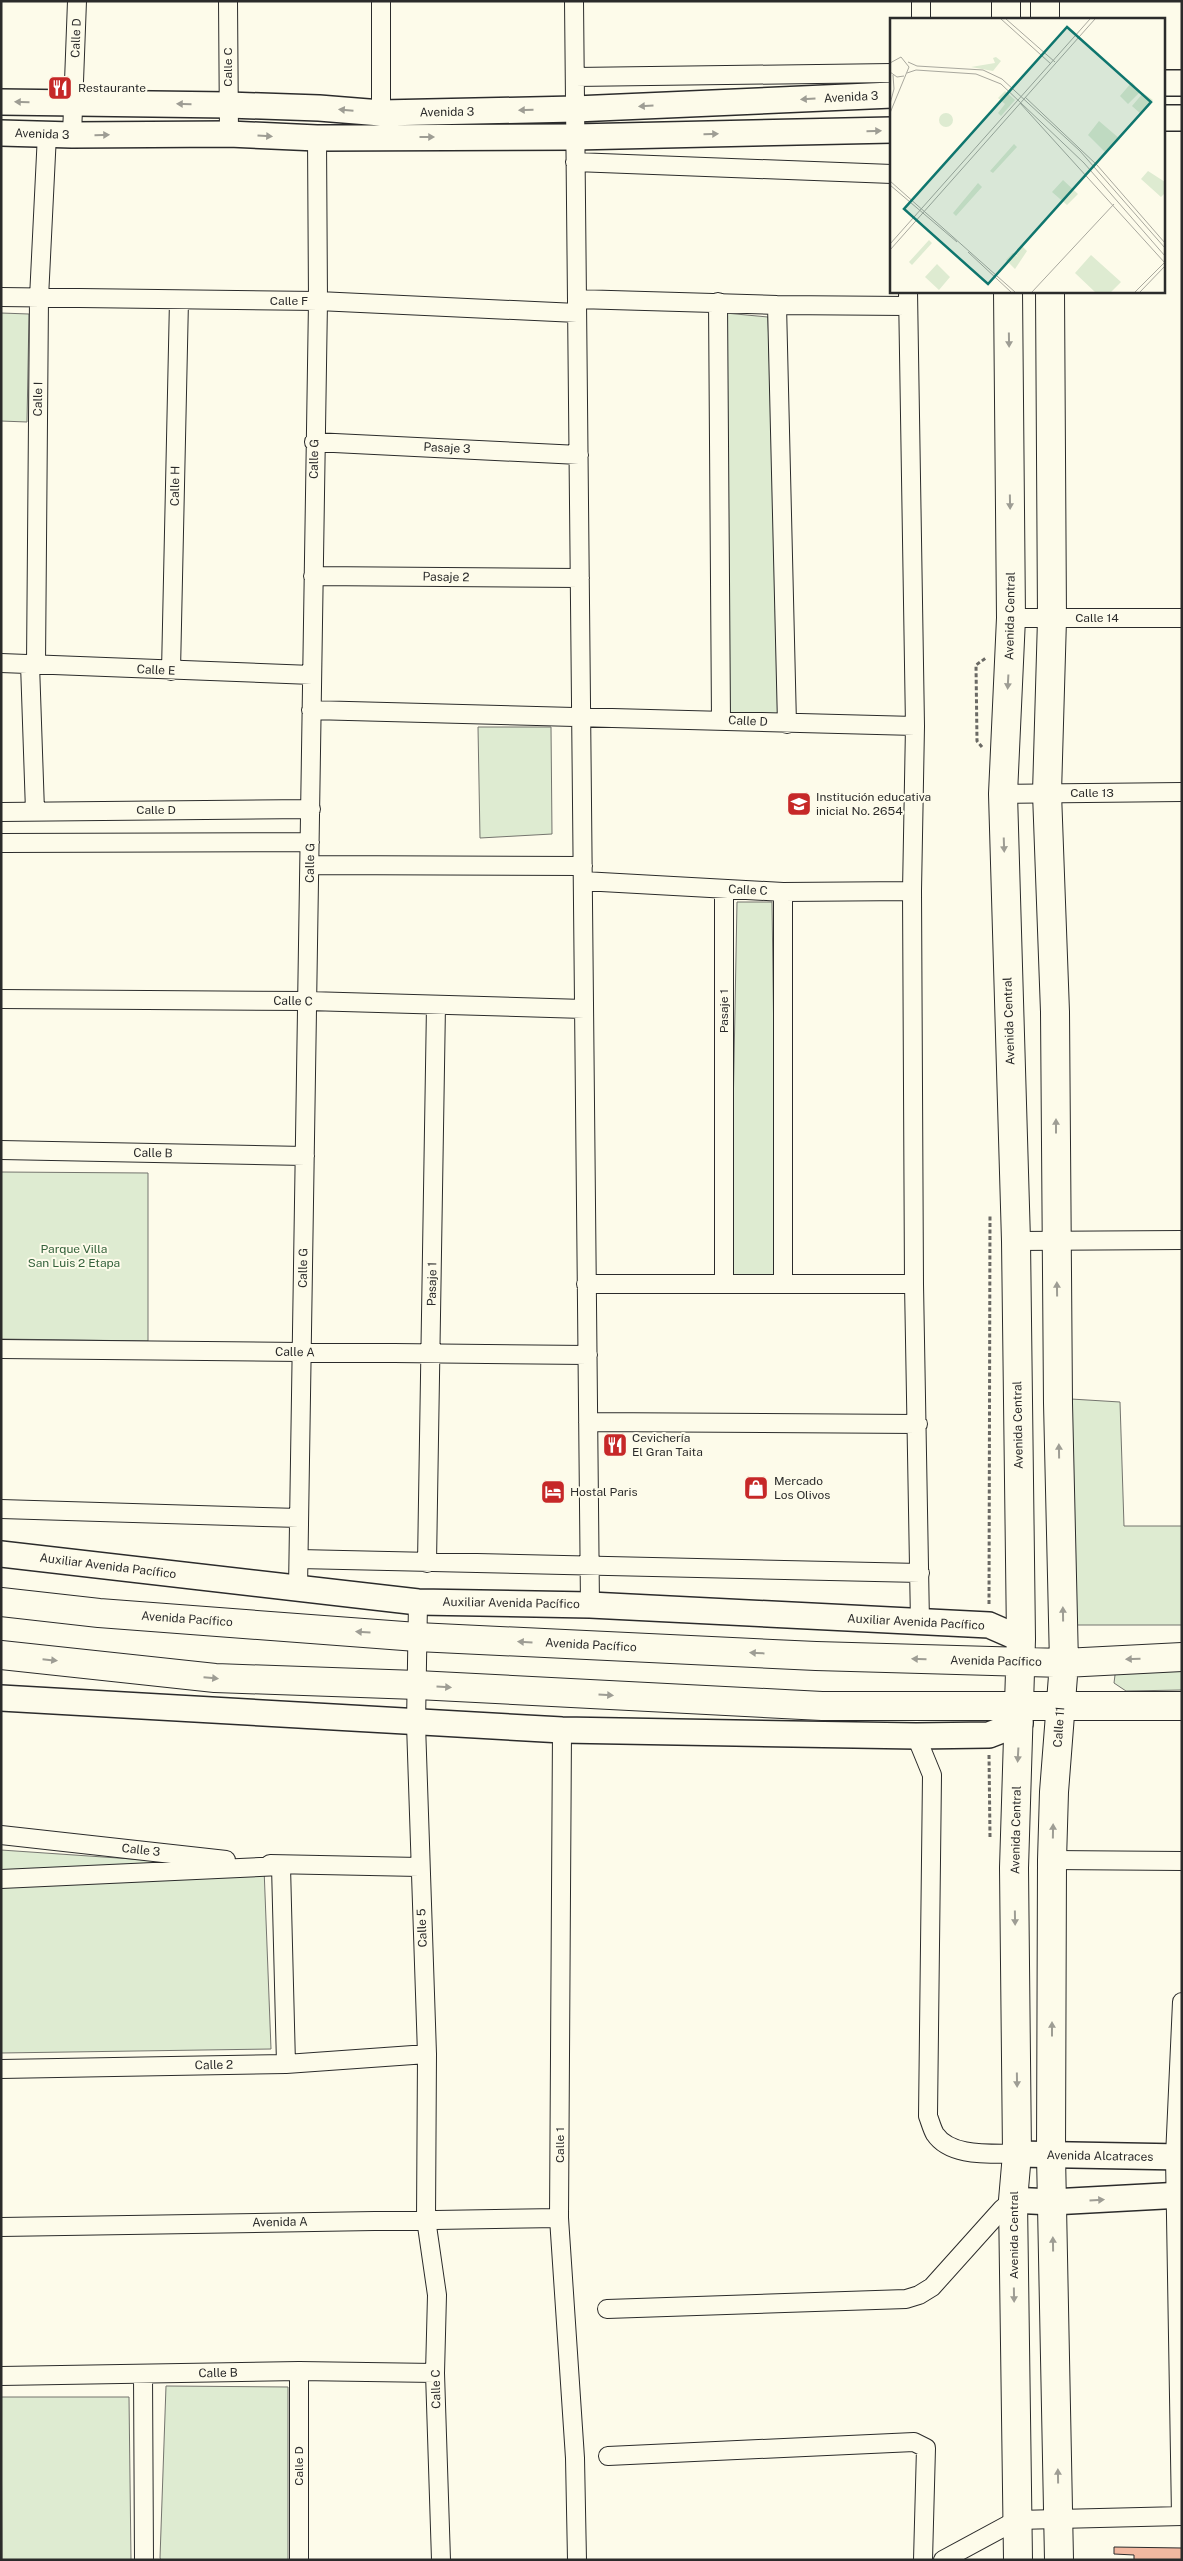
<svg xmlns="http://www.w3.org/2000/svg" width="1183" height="2561" viewBox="0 0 1183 2561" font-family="'Public Sans',sans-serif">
<rect width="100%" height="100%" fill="#fdfbea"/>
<path fill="#deebd1" stroke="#74746e" d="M 1,313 L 29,314 L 27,422 L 1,421 Z
M 725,313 L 768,317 L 781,716 L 727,713 Z
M 478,727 L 551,727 L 552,834 L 480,838 Z
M 737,902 L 772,902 L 777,1276 L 730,1276 Z
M 1,1172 L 148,1173 L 148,1341 L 1,1339 Z
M 1071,1399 L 1120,1402 L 1124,1526 L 1182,1526 L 1182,1625 L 1074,1625 Z
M 1182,1666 L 1182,1690 L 1126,1691 L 1114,1683 L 1115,1675 L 1122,1668 Z
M 1,1850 L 264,1868 L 271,2049 L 1,2053 Z
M 166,2386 L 288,2387 L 288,2560 L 161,2560 L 160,2558 Z
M 1,2397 L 129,2397 L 131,2560 L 2,2560 Z"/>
<path fill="#f2b8a0" stroke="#2b2b2b" d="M 1114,2547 L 1182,2548 L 1182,2560 L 1134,2560 L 1134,2555 L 1114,2554 Z"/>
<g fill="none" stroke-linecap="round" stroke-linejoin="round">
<defs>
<path id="minor" d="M 228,1 L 229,134
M 574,1 L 590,1605
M 921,1 L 921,19
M 575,77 L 892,73
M 381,113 L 381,1
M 72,135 L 77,1
M 575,162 L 892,174
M 908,291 L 915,726 L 912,891 L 914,1284 L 920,1623
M 1,297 L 318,301 L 577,313
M 577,299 L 777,305 L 907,306
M 718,302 L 721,720
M 777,305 L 787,724
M 314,442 L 579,455
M 313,576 L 580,578
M 1011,618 L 1182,618
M 1,663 L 312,675
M 30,664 L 35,811
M 36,664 L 39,298 L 47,134
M 171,671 L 179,300
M 311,710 L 915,726
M 1003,794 L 1182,792
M 1,812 L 311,809
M 1,843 L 310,842
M 310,865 L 583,866
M 583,881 L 783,892 L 912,891
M 783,892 L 783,1283
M 1,999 L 308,1001 L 584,1009
M 1,1150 L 305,1156
M 1016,1241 L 1182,1240
M 724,1283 L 724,889
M 586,1284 L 914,1284
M 1,1349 L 588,1355
M 588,1422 L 918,1424
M 1,1509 L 299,1518
M 299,1559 L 920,1573
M 427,1563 L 436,1005
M 298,1589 L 318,301 L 317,138
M 418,1602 L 416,1724 L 427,2054 L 426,2219 L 437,2295 L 435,2373 L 441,2560
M 562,1730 L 559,2218 L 575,2458 L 577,2560
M 916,1736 L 932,1775 L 928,2116 C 930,2121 932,2129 935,2134 C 951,2158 993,2153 1017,2154
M 1,1835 L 226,1860
M 1052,1860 L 1182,1861
M 270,1864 L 419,1867
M 1,1879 L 281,1866 L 286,2064
M 1,2069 L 286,2064 L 427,2054
M 1,2227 L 559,2218
M 607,2309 L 906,2299 L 919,2295 L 932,2287 L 1002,2209 L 1013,2200
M 299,2371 L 299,2560
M 143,2374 L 144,2560
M 1,2376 L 299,2371 L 435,2373
M 608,2456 L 914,2442 L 926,2448 L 923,2560
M 1181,2516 L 1175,2157 L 1182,2002
M 943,2560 L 1017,2520 L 1182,2516"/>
<path id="secondary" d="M 1164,83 L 1182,83
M 1,102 L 228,105 L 319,108 L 381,113 L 575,109 L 892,95
M 1164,118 L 1182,118
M 1,133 L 72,135 L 229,134 L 317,138 L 575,137 L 892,130
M 1,1554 L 418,1602 L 590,1605 L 989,1625 L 1021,1639
M 1,1698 L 562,1730 L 916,1736 L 989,1735 L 1020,1723
M 1017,2154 L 1182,2157
M 1013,2200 L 1052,2202 L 1182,2195"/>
<path id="primary" d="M 1006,1 L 1006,19
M 1045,1 L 1045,19
M 1008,291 L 1011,618 L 1003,794 L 1016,1241 L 1021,1639 L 1014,1868 L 1017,2154 L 1013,2200 L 1018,2560
M 1050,291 L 1052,619 L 1047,793 L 1055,1012 L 1058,1403 L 1064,1663 L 1054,1792 L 1052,1860 L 1051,2155 L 1059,2560
M 1,1602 L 99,1613 L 417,1637 L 816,1656 L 1064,1663 L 1182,1657
M 1,1655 L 215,1678 L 417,1685 L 822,1706 L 1182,1706"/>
</defs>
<use href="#minor" stroke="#2b2b2b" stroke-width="20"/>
<use href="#secondary" stroke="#2b2b2b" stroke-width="28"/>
<use href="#primary" stroke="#2b2b2b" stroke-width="30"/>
<path stroke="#6a6964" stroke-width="3" stroke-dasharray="4 2.5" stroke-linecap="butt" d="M 982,747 L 977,741 L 976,665 L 986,658
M 989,1604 L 990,1215
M 989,1755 L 990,1837"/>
<use href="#minor" stroke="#fdfbea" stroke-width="18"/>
<use href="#secondary" stroke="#fdfbea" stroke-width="25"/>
<use href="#primary" stroke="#fdfbea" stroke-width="28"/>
</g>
<defs><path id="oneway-solid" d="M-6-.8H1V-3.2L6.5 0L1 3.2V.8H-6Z" transform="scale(1.25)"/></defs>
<g fill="#9e9d94">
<use href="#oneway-solid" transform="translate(808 99) rotate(177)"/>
<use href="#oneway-solid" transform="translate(22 102) rotate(-179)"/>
<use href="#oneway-solid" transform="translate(184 104) rotate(-179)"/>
<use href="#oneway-solid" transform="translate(646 106) rotate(177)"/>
<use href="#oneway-solid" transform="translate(346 110) rotate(-175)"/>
<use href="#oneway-solid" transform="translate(526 110) rotate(179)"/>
<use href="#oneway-solid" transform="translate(874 131) rotate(-1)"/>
<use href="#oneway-solid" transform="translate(711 134) rotate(-1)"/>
<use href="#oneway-solid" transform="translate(102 135) rotate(-1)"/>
<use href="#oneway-solid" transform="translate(265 136) rotate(3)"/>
<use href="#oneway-solid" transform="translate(427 137)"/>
<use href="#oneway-solid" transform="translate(1009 340) rotate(89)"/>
<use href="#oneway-solid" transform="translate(1010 502) rotate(89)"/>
<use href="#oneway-solid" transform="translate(1008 682) rotate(93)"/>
<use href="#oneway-solid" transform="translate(1004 845) rotate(88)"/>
<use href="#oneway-solid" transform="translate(1056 1126) rotate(-90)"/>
<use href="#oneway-solid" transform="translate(1057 1289) rotate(-91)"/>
<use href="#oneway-solid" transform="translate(1059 1451) rotate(-91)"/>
<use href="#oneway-solid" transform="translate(1063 1614) rotate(-91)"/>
<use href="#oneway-solid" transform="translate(363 1632) rotate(-176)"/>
<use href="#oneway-solid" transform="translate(525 1642) rotate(-177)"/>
<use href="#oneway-solid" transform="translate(757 1653) rotate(-177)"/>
<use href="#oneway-solid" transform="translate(919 1659) rotate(-178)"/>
<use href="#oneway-solid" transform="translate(1133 1659) rotate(178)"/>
<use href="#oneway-solid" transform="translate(50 1660) rotate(6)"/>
<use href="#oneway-solid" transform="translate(211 1678) rotate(5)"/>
<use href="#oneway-solid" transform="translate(444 1687) rotate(3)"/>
<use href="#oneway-solid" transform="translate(606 1695) rotate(3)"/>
<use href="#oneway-solid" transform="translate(1018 1755) rotate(93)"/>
<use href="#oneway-solid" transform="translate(1053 1831) rotate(-89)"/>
<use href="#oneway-solid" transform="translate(1015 1918) rotate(89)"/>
<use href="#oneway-solid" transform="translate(1052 2029) rotate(-90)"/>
<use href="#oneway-solid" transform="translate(1017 2080) rotate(89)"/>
<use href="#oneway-solid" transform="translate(1097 2200) rotate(-3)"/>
<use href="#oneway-solid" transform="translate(1053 2244) rotate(-91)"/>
<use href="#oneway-solid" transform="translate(1014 2295) rotate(89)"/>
<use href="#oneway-solid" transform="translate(1058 2476) rotate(-91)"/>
</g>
<defs>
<symbol id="restaurant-square" viewBox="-11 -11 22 22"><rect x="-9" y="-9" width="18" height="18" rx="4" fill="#c62828" stroke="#fdfbea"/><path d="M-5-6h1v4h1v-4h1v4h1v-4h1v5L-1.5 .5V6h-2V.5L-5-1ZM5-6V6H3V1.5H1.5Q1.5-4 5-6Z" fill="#fff"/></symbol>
<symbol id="school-square" viewBox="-11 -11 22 22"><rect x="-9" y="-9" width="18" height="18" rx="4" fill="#c62828" stroke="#fdfbea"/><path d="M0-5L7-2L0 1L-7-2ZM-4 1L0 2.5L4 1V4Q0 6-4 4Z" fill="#fff"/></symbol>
<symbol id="shop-square" viewBox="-11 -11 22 22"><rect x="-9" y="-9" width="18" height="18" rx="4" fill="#c62828" stroke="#fdfbea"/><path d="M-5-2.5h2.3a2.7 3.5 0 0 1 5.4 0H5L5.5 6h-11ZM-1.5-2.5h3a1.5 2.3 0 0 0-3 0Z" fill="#fff"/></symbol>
<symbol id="hotel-square" viewBox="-11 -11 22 22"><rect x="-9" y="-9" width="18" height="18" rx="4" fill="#c62828" stroke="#fdfbea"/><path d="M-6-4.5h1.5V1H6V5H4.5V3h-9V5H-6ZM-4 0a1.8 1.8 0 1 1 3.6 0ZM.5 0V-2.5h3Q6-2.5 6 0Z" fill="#fff"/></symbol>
</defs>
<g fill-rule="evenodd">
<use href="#restaurant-square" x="46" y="74" width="28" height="28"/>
<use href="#school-square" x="785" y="790" width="28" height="28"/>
<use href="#restaurant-square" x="601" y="1431" width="28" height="28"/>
<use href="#shop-square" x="742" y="1474" width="28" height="28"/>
<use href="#hotel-square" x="539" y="1478" width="28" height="28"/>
</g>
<g text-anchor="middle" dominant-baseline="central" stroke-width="4" stroke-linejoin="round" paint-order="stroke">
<g font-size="12" fill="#2b2b2b" stroke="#fdfbea">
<text transform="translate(76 38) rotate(-88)">Calle D</text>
<text transform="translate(228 67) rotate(-90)">Calle C</text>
<text transform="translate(851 97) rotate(-3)">Avenida 3</text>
<text transform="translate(447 112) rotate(-1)">Avenida 3</text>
<text transform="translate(42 134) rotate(2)">Avenida 3</text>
<text x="289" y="301">Calle F</text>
<text transform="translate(38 399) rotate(-89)">Calle I</text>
<text transform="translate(447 448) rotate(3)">Pasaje 3</text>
<text transform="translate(314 459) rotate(-89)">Calle G</text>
<text transform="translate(175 486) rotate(-89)">Calle H</text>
<text transform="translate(446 577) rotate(1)">Pasaje 2</text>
<text transform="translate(1010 616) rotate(-89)">Avenida Central</text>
<text x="1097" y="618">Calle 14</text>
<text transform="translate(156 670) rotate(3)">Calle E</text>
<text transform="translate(748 721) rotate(3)">Calle D</text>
<text x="1092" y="793">Calle 13</text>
<text x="156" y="810">Calle D</text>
<text transform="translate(310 863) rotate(-89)">Calle G</text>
<text transform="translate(748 890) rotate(3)">Calle C</text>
<text transform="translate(293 1001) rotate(1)">Calle C</text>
<text transform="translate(724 1011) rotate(-90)">Pasaje 1</text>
<text transform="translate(1009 1021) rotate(-92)">Avenida Central</text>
<text transform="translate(153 1153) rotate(1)">Calle B</text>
<text transform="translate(303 1268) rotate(-89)">Calle G</text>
<text transform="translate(432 1284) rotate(-89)">Pasaje 1</text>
<text transform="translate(295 1352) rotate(1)">Calle A</text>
<text transform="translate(1018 1425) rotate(-91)">Avenida Central</text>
<text transform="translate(108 1566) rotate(7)">Auxiliar Avenida Pacífico</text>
<text transform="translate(511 1603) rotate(1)">Auxiliar Avenida Pacífico</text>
<text transform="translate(187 1619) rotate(4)">Avenida Pacífico</text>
<text transform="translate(916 1622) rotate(3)">Auxiliar Avenida Pacífico</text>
<text transform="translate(591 1645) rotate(3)">Avenida Pacífico</text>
<text transform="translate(996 1661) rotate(1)">Avenida Pacífico</text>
<text transform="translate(1059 1727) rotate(-86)">Calle 11</text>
<text transform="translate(1016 1830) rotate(-89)">Avenida Central</text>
<text transform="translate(141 1850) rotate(6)">Calle 3</text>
<text transform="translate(422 1928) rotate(-92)">Calle 5</text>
<text transform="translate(214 2065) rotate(-1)">Calle 2</text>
<text transform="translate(560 2145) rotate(-90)">Calle 1</text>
<text transform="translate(1100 2156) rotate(1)">Avenida Alcatraces</text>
<text transform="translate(280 2222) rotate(-1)">Avenida A</text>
<text transform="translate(1014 2235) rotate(-90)">Avenida Central</text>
<text transform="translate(218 2373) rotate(-1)">Calle B</text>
<text transform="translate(436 2389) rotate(-91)">Calle C</text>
<text transform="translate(299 2466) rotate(-90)">Calle D</text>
</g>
<g font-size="12" fill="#2b2b2b" stroke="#fdfbea" text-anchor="start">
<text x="78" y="88">Restaurante</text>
<text x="816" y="797">Institución educativa<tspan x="816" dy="14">inicial No. 2654</tspan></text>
<text x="632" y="1438">Cevichería<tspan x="632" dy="14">El Gran Taita</tspan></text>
<text x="774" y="1481">Mercado<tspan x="774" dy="14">Los Olivos</tspan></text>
<text x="570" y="1492">Hostal Paris</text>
</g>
<g font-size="12" fill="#34623c" stroke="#fdfbea">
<text x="74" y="1249">Parque Villa<tspan x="74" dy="14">San Luis 2 Etapa</tspan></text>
</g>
</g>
<g transform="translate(890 18)">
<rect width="275" height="275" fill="#fdfbea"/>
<path d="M 106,39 L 111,43 L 103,53 L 81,49 L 105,45 L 103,40 ZM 242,64 L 250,74 L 238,86 L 230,78 ZM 115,73 L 125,82 L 111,98 L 108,95 L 115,86 L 108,80 ZM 253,75 L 263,82 L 251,96 L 242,88 ZM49 102a7 7 0 1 1 14 0a7 7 0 1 1-14 0ZM 209,103 L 230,121 L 216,135 L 198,117 ZM 124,126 L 127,129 L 103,155 L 100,153 ZM 258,153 L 275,164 L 275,175 L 271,179 L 251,161 ZM 173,162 L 188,176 L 177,187 L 162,174 ZM 88,165 L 92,169 L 66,198 L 63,195 ZM 39,222 L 42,225 L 22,247 L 19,244 ZM 132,228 L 137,233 L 125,251 L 116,242 L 123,235 L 128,239 L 125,235 ZM 201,237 L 231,264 L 221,274 L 205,274 L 185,255 ZM 47,246 L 60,259 L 49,272 L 35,259 Z" fill="#deebd1"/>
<path fill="none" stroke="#a9a89e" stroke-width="1" d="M 111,1 L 161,46M 116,1 L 165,44M 18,44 L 27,48 L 93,52 L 112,61 L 190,133 L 275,230M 0,45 L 11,39 L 19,49 L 0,95M 0,54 L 7,59 L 14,58M 17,55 L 26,52 L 86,56 L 111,66 L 194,145 L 275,238M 135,79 L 207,147 L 275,225M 130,85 L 275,245M 0,86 L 4,71 L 3,57M 0,163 L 125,274M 0,167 L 67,224M 0,226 L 200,1M 0,232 L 205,1M 78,234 L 121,274M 142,274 L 224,186M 245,274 L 275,244M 250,274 L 275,248"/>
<path fill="#0f766e" fill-opacity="0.15" stroke="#0f766e" stroke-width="2.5" d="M 177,9 L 261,84 L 98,266 L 14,191 Z"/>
<rect width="275" height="275" fill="none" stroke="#2b2b2b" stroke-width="2.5"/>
</g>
<rect width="1183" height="2561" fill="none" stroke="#2b2b2b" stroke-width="5"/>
</svg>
